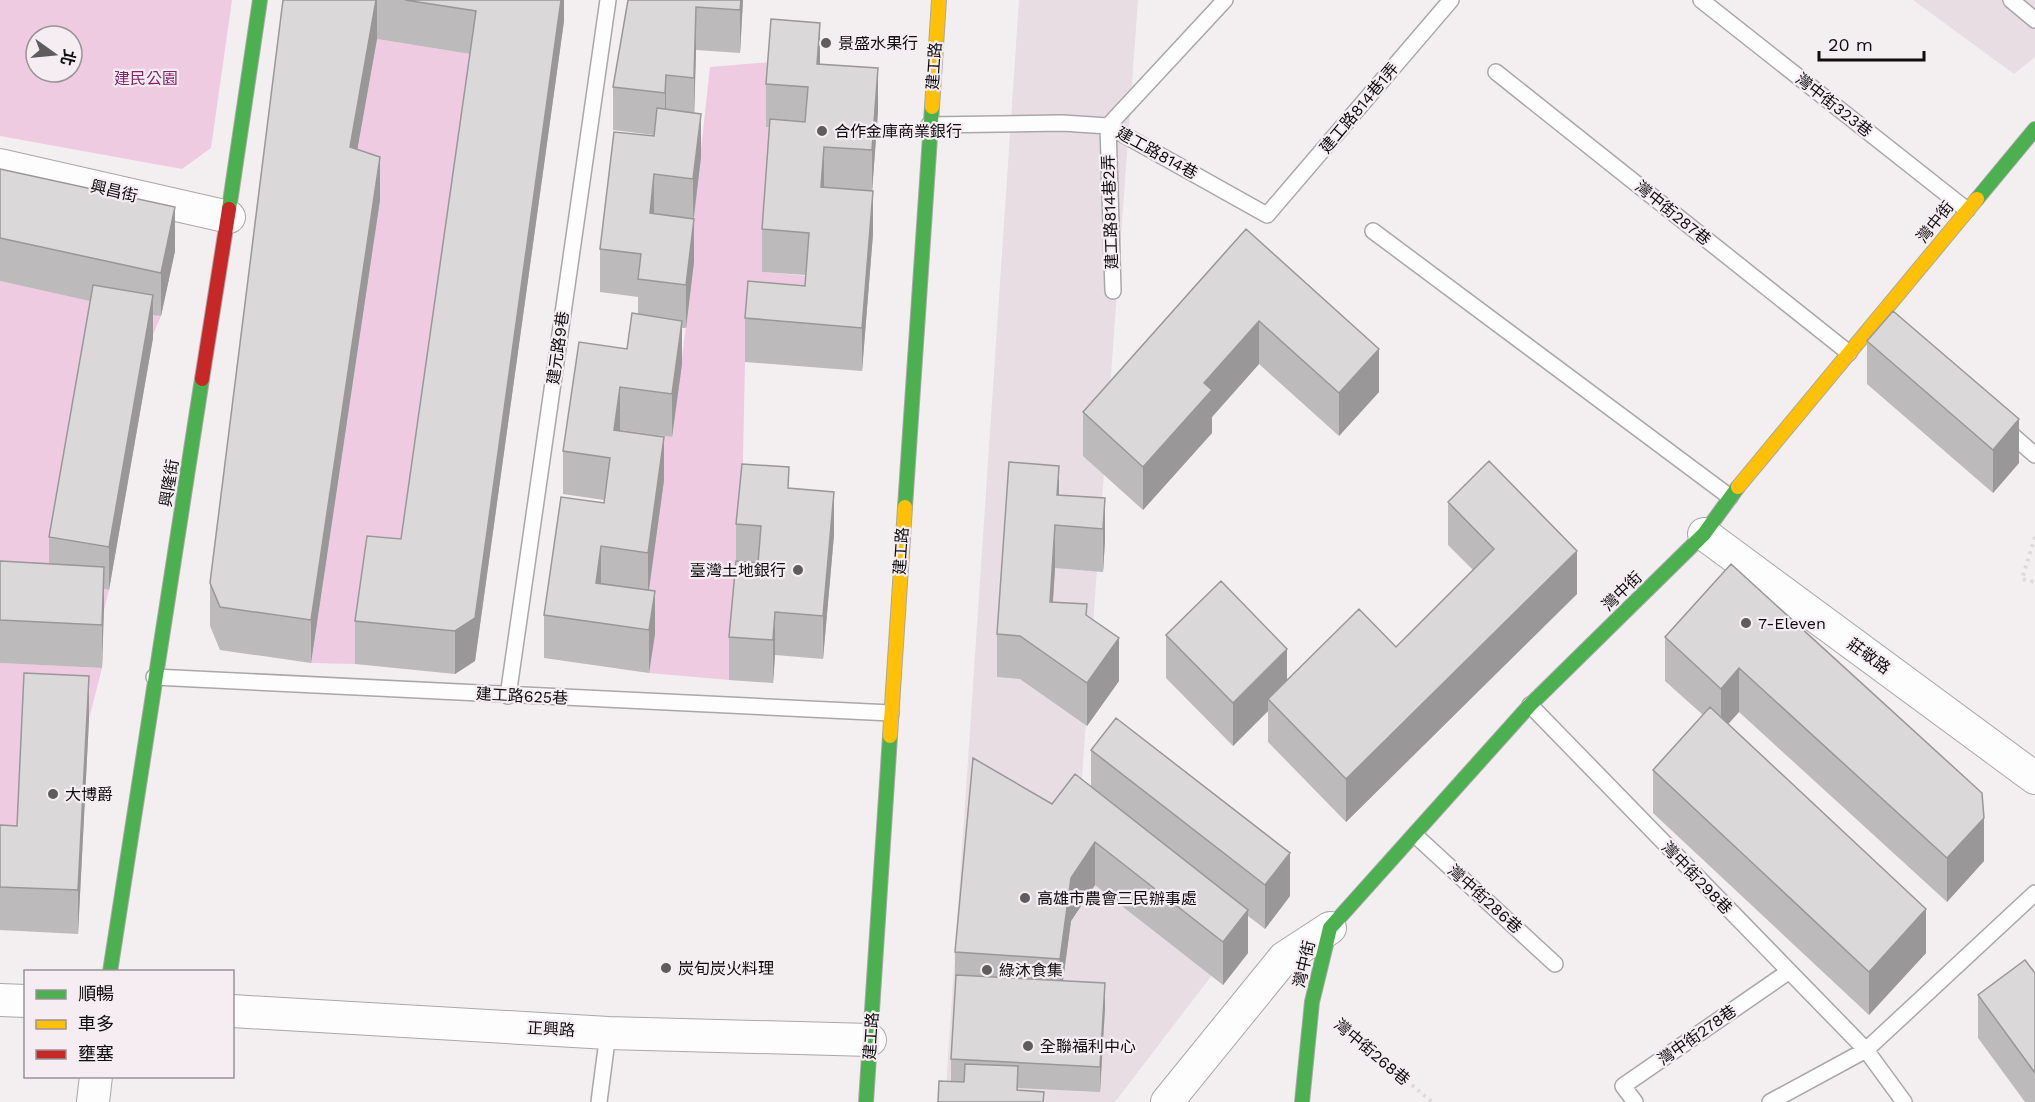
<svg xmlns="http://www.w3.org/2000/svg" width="2035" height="1102" viewBox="0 0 2035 1102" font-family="'Work Sans','Noto Sans TC',sans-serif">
<rect width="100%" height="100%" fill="#f3eff1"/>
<path fill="#e7dde3" d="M 1019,0 L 1138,0 L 1077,847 L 1219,966 L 1115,1102 L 945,1102 Z
M 1913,0 L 2035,0 L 2035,57 L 2014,74 Z"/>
<path fill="#eecbe1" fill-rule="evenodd" d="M 0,0 L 232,0 L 211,148 L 182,169 L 0,136 ZM 36,36 L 72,36 L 72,72 L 36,72 Z
M 377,39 L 476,55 L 401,582 L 355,664 L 311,663 L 380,200 L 350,191 Z
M 771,62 L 808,130 L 762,272 L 809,276 L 805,329 L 747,325 L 745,362 L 742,507 L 729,680 L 649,673 L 655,634 L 596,626 L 620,430 L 672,437 L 694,262 L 693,222 L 710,67 Z
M 0,281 L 161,316 L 49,580 L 109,590 L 104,610 L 0,604 Z
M 0,663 L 102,668 L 89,719 L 24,716 L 17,869 L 0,869 Z"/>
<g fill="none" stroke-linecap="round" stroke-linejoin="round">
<defs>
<path id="lane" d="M 1701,0 L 1967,210
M 2011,0 L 2035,20
M 1496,72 L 1849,353
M 929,125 L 1062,123 L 1108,126 L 1267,215 L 1451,0
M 1373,231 L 1730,497
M 1113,291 L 1108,126 L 1225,0
M 2003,427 L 2035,455
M 154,677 L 891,713
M 508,696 L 608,0
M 1530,705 L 1866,1050 L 1904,1102
M 1415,835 L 1555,964
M 599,1102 L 608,1033
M 1635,1102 L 1623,1086 L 1788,972
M 1770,1102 L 1866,1050 L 2035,893"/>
<path id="street" d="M 0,165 L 229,217
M 1704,534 L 2035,778
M 0,1000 L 26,1001
M 232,1011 L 608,1033 L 870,1040
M 93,1102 L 96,1076
M 1167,1102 L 1284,958 L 1330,928"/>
<path id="fast" d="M 1977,199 L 2035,129
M 229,209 L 260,0
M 905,507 L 932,107
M 110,972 L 202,379
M 866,1102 L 890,736
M 1302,1102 L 1312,1002 L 1330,928 L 1530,705 L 1704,534 L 1738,487"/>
<path id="slow" d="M 932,107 L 939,0
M 1738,487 L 1977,199
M 890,736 L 905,507"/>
<path id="jam" d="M 202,379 L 229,209"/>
</defs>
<use href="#lane" stroke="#aaa7a9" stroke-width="18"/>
<use href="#street" stroke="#aaa7a9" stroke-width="34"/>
<use href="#fast" stroke="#aaa7a9" stroke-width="16"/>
<use href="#slow" stroke="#aaa7a9" stroke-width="16"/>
<use href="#jam" stroke="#aaa7a9" stroke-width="16"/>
<path stroke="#dbdbdb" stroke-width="4" stroke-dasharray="3 4.5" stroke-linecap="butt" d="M 2035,537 L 2022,579 L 2035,582
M 1343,1027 L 1432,1102"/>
<use href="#lane" stroke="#fdfdfd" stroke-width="15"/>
<use href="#street" stroke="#fdfdfd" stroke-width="32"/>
<use href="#fast" stroke="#4caf50" stroke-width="14"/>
<use href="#slow" stroke="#ffc107" stroke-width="14"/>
<use href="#jam" stroke="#c62828" stroke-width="14"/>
</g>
<path fill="#bcbabb" d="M 283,0 L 564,0 L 564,21 L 475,661 L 455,674 L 355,664 L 355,621 L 401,539 L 470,54 L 377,39 L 357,150 L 380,200 L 311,663 L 220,650 L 210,626 L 210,583 Z
M 628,0 L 743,0 L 740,53 L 696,50 L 694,113 L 701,157 L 694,219 L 694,262 L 686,328 L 682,328 L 682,364 L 672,437 L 620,430 L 620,431 L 664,480 L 649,590 L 655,634 L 649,673 L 544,658 L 544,615 L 604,503 L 604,500 L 563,494 L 563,451 L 627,349 L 638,314 L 638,297 L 600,292 L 600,249 L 654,135 L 613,130 L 613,87 Z
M 820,64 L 878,111 L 872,191 L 873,234 L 862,371 L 745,362 L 745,318 L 805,286 L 805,275 L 762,272 L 762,229 L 769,127 L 766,127 L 766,84 Z
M 0,169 L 175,251 L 161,316 L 153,315 L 153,338 L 109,590 L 104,589 L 102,668 L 0,663 L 0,561 L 49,563 L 49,537 L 90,301 L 0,281 Z
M 1246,229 L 1379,392 L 1339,436 L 1259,364 L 1212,417 L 1212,433 L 1143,510 L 1083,456 L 1083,412 Z
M 1867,341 L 2019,463 L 1993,493 L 1867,384 Z
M 789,488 L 834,535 L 823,659 L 775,655 L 773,683 L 729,680 L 729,637 L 736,561 L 736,524 Z
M 1059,495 L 1105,498 L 1105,541 L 1103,572 L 1055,568 L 1053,602 L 1087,615 L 1119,681 L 1087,726 L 1020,679 L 997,677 L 997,634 Z
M 1448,502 L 1577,594 L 1346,822 L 1268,742 L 1268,711 L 1233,746 L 1166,678 L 1166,635 L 1287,680 L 1396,647 L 1473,570 L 1448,545 Z
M 1731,564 L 1984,861 L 1947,902 L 1739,712 L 1728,724 L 1926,953 L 1869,1015 L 1653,813 L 1653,770 L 1703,715 L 1665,681 L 1665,637 Z
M 89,719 L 78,934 L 0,930 L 0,825 L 17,826 Z
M 1091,750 L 1290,896 L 1265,929 L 1248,916 L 1248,953 L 1223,985 L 1095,885 L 1071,921 L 1063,981 L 1105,1008 L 1100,1092 L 1018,1088 L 1018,1091 L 1044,1102 L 951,1081 L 951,1059 L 955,990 L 955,952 L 1052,804 L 1091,787 Z
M 2035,973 L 2035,1102 L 2025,1102 L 1978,1038 L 1978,995 Z"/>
<path fill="#999798" d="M 376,0 L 377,0 L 377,39 L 350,191 L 350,147 Z
M 561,0 L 564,0 L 564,21 L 475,661 L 455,674 L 455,631 Z
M 741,0 L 743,0 L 740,53 L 740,10 Z
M 696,7 L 696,50 L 694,121 L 694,78 Z
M 820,23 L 820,67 L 817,64 Z
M 878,68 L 878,111 L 872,193 L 872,150 Z
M 666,75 L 666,118 L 665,136 L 665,93 Z
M 701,114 L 701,157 L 693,222 L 693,179 Z
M 824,147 L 824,190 L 821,187 Z
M 380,157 L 380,200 L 311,663 L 311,620 Z
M 654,174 L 654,217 L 650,213 Z
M 873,191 L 873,234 L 862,371 L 862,328 Z
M 175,207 L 175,251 L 161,316 L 161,273 Z
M 694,219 L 694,262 L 686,328 L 686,285 Z
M 153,295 L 153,338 L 109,590 L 109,547 Z
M 682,321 L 682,364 L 672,437 L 672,394 Z
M 1259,321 L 1259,364 L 1212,417 L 1212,433 L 1143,510 L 1143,467 L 1204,383 Z
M 1379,349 L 1379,392 L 1339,436 L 1339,393 Z
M 620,387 L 620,430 L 614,473 L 614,430 Z
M 2019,419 L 2019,463 L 1993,493 L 1993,450 Z
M 664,437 L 664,480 L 648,596 L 648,553 Z
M 1059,466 L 1059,509 L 1057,495 Z
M 834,492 L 834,535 L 823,659 L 823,616 Z
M 1105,498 L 1105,541 L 1103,572 L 1103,529 Z
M 1055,525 L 1055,568 L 1050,645 L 1050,602 Z
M 601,546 L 601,589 L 596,583 Z
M 1577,551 L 1577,594 L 1346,822 L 1346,779 Z
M 104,567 L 104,610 L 102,668 L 102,625 Z
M 655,591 L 655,634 L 649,673 L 649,630 Z
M 775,612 L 775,655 L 773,683 L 773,640 Z
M 1119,638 L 1119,681 L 1087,726 L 1087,683 Z
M 1287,649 L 1287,692 L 1268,699 L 1268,711 L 1233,746 L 1233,703 Z
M 1739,668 L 1739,712 L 1721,732 L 1721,689 Z
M 89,676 L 89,719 L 78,934 L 78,890 Z
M 1984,818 L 1984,861 L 1947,902 L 1947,858 Z
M 1095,842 L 1095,885 L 1071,921 L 1060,1002 L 1060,959 L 1071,878 Z
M 1290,853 L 1290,896 L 1265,929 L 1265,885 Z
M 1926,909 L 1926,953 L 1869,1015 L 1869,972 Z
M 1248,910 L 1248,953 L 1223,985 L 1223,942 Z
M 1105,983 L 1105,1008 L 1100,1092 L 1100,1067 Z"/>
<path fill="#dbd8d9" stroke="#999798" stroke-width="1.5" d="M 283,0 L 376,0 L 350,147 L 380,157 L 311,620 L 220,607 L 210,583 Z
M 405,0 L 561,0 L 475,618 L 455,631 L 355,621 L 367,536 L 401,539 L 476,11 Z
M 628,0 L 741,0 L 740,10 L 696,7 L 694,78 L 666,75 L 665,93 L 613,87 Z
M 771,19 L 820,23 L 817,64 L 878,68 L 872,150 L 824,147 L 821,187 L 873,191 L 862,328 L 745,318 L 748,281 L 805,286 L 809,233 L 762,229 L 770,119 L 805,122 L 808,87 L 766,84 Z
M 657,108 L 701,114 L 693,179 L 654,174 L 650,213 L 694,219 L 686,285 L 638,279 L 641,254 L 600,249 L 614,132 L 654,136 Z
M 0,169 L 175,207 L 161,273 L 0,238 Z
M 1246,229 L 1379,349 L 1339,393 L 1259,321 L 1204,383 L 1212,390 L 1143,467 L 1083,412 Z
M 93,285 L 153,295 L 109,547 L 49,537 Z
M 1893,311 L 2019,419 L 1993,450 L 1867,341 Z
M 632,313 L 682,321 L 672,394 L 620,387 L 614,430 L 664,437 L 648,553 L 601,546 L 596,583 L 655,591 L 649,630 L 544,615 L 561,497 L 604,503 L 610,458 L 563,451 L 579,342 L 627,349 Z
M 1489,461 L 1577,551 L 1346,779 L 1268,699 L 1359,609 L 1396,647 L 1494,549 L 1448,502 Z
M 1009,462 L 1059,466 L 1057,495 L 1105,498 L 1103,529 L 1055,525 L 1050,602 L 1087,604 L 1086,615 L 1119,638 L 1087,683 L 1020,636 L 997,634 Z
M 742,464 L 789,467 L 788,488 L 834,492 L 823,616 L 775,612 L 773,640 L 729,637 L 736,561 L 758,563 L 761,526 L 736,524 Z
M 0,561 L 104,567 L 102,625 L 0,620 Z
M 1731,564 L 1982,793 L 1984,818 L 1947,858 L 1739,668 L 1721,689 L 1665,637 Z
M 1221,581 L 1287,649 L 1233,703 L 1166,635 Z
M 24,673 L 89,676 L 78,890 L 0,887 L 0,825 L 17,826 Z
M 1710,707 L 1926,909 L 1869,972 L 1653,770 Z
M 1116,718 L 1290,853 L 1265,885 L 1091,750 Z
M 973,758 L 1052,804 L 1075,774 L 1248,910 L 1223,942 L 1095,842 L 1071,878 L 1060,959 L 955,952 Z
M 2025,960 L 2035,973 L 2035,1073 L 1978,995 Z
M 956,975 L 1105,983 L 1100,1067 L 951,1059 Z
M 965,1064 L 1018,1066 L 1017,1090 L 1044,1092 L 1043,1102 L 938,1102 L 939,1081 L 964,1082 Z"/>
<g fill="#5f5c5d" stroke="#f5edf2" stroke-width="2">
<circle cx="826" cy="43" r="6"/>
<circle cx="822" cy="131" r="6"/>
<circle cx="798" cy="570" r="6"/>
<circle cx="1746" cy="623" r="6"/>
<circle cx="53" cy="794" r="6"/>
<circle cx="1025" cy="898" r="6"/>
<circle cx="666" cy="968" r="6"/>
<circle cx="987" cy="970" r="6"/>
<circle cx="1028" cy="1046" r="6"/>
</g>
<g text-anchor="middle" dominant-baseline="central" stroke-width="4.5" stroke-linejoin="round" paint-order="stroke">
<g font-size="16" fill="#0f0d0e" stroke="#f5edf2" text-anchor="start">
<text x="838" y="43">景盛水果行</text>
<text x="834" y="131">合作金庫商業銀行</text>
<text x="786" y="570" text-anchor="end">臺灣土地銀行</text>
<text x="1758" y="623">7-Eleven</text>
<text x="65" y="794">大博爵</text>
<text x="1037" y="898">高雄市農會三民辦事處</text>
<text x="678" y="968">炭旬炭火料理</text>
<text x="999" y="970">綠沐食集</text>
<text x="1040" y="1046">全聯福利中心</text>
</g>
<g font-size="16" fill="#0f0d0e" stroke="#f5edf2">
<text transform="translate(934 66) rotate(-86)">建工路</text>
<text transform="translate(1834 105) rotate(38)">灣中街323巷</text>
<text transform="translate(1359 108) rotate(-50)">建工路814巷1弄</text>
<text transform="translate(1157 153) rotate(29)">建工路814巷</text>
<text transform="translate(114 191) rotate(13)">興昌街</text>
<text transform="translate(1110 212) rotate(-92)">建工路814巷2弄</text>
<text transform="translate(1673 213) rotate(39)">灣中街287巷</text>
<text transform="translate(1935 222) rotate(-51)">灣中街</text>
<text transform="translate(558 348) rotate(-82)">建元路9巷</text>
<text transform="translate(169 483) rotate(-81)">興隆街</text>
<text transform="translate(901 551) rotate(-86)">建工路</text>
<text transform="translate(1622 591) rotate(-44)">灣中街</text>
<text transform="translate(1869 656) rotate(36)">莊敬路</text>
<text transform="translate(522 696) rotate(3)">建工路625巷</text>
<text transform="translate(1697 878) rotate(46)">灣中街298巷</text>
<text transform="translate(1485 899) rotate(42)">灣中街286巷</text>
<text transform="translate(1304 964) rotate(-77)">灣中街</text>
<text transform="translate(551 1029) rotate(3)">正興路</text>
<text transform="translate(1697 1035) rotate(-35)">灣中街278巷</text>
<text transform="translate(871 1036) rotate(-86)">建工路</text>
<text transform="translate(1372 1052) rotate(40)">灣中街268巷</text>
</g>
<g font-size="16" fill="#822569" stroke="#f5edf2">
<text x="146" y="78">建民公園</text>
</g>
</g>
<rect x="24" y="970" width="210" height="108" fill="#f5edf2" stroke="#999397" stroke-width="1.5"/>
<rect x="36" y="990" width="30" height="9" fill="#4caf50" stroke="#999397" stroke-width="1.5"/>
<text x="78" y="1000" font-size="18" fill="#0f0d0e">順暢</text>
<rect x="36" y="1020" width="30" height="9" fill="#ffc107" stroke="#999397" stroke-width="1.5"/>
<text x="78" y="1030" font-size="18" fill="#0f0d0e">車多</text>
<rect x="36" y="1050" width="30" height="9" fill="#c62828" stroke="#999397" stroke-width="1.5"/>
<text x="78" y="1060" font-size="18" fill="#0f0d0e">壅塞</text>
<g transform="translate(54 54) rotate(105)"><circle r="28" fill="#f5edf2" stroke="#999397" stroke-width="1.5"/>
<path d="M0-4.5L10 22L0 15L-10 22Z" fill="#5f5c5d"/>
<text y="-9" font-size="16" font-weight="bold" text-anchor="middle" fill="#0f0d0e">北</text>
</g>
<path d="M1819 51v9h105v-9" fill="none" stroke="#0f0d0e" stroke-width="3"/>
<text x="1828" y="51" font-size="18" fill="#0f0d0e" stroke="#f5edf2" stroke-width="4.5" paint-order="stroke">20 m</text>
</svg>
